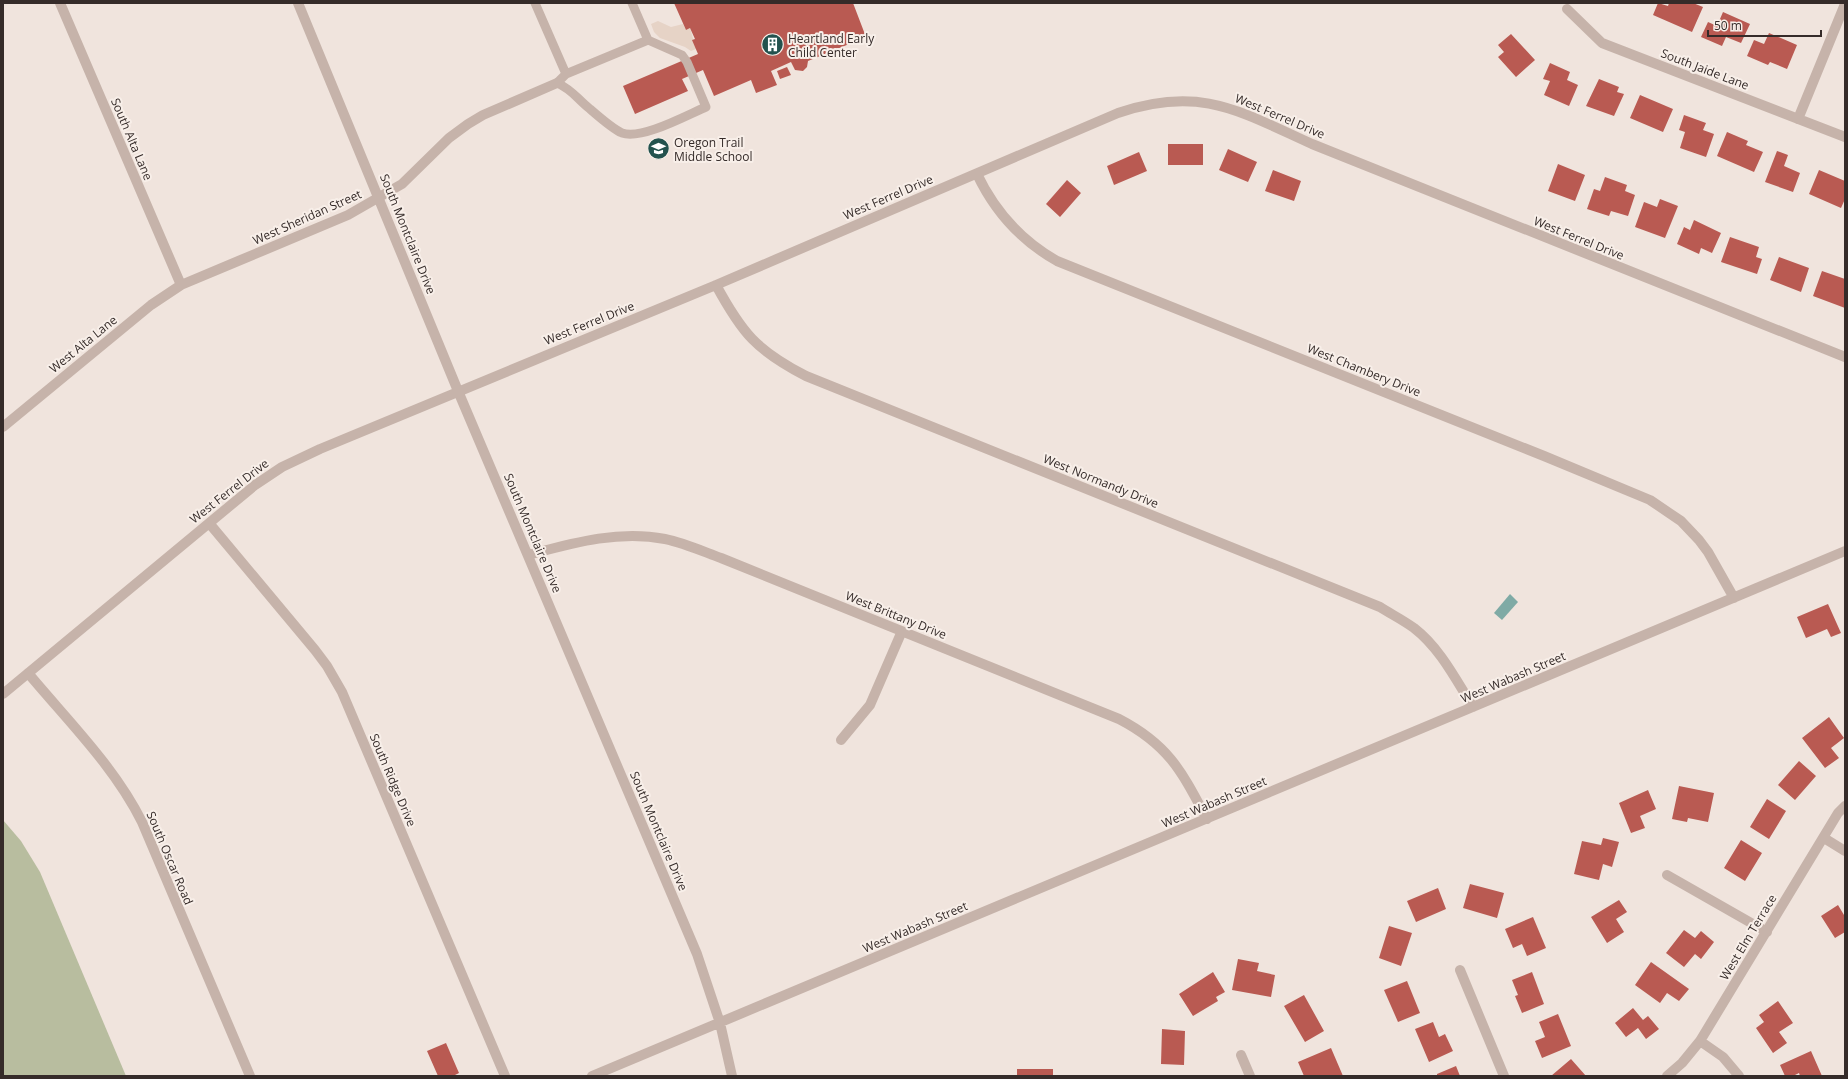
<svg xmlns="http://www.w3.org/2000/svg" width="1848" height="1079" viewBox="0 0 1848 1079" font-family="'Open Sans',sans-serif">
<rect width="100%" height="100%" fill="#f0e4dd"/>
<path fill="#b8bd9f" d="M 3,820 L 21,841 L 40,872 L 126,1076 L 3,1076 Z"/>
<path fill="#e6d3c6" d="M 658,21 L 671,27 L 683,24 L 686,30 L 690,28 L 696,49 L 691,51 L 685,47 L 660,38 L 654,32 L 651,24 Z"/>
<path fill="#7faaa5" d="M 1510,594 L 1518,602 L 1502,620 L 1494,613 Z"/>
<path fill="#b95a52" d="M 674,3 L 853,3 L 866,37 L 808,61 L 807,67 L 803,71 L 795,70 L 791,62 L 771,71 L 777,85 L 756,93 L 751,80 L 714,96 L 703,70 L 682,79 L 688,91 L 635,114 L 623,86 L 698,54 L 692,40 L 695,39 L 690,28 L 686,30 Z
M 1658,3 L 1668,6 L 1669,3 L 1693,3 L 1703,7 L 1692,32 L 1653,15 Z
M 1723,12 L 1750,24 L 1741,43 L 1726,37 L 1722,46 L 1701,37 L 1708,22 L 1717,26 Z
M 1769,33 L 1797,45 L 1787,69 L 1770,62 L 1768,65 L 1747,56 L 1754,40 L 1764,44 Z
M 1511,34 L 1535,60 L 1516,77 L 1498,57 L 1504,52 L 1498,45 Z
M 1550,63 L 1570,72 L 1567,80 L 1578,85 L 1569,106 L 1544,95 L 1550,81 L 1543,79 Z
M 787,67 L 791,75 L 780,79 L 777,71 Z
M 1599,79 L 1619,87 L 1617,92 L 1624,94 L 1614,116 L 1586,106 Z
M 1640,95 L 1673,109 L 1663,132 L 1630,118 Z
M 1684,115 L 1706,123 L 1703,130 L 1714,134 L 1706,157 L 1680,148 L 1685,132 L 1679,130 Z
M 1727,132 L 1748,141 L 1746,145 L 1763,152 L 1754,172 L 1717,156 Z
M 1168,144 L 1203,144 L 1203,165 L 1168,165 Z
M 1228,149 L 1257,162 L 1248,182 L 1219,170 Z
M 1777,151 L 1788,155 L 1784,166 L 1800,173 L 1793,192 L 1765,182 Z
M 1139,152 L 1147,171 L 1114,185 L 1107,166 Z
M 1558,164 L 1585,175 L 1575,201 L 1548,191 Z
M 1273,170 L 1301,181 L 1294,201 L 1265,191 Z
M 1819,170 L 1845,181 L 1845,199 L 1841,208 L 1809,194 Z
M 1605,177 L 1627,185 L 1625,191 L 1635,195 L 1628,216 L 1611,211 L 1609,216 L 1587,209 L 1594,189 L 1600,191 Z
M 1067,180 L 1081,193 L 1060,217 L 1046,204 Z
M 1660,199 L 1678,206 L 1665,238 L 1635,227 L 1644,202 L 1657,207 Z
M 1694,220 L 1721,233 L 1712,253 L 1701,248 L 1699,254 L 1677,244 L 1684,227 L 1690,230 Z
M 1730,237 L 1759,247 L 1756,257 L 1762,259 L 1757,274 L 1721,262 Z
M 1779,257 L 1809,268 L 1801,292 L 1770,280 Z
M 1822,271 L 1845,279 L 1845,308 L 1813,296 Z
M 1828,604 L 1841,633 L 1831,637 L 1827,629 L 1806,638 L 1797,617 Z
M 1829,717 L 1844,738 L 1831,748 L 1839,758 L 1825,768 L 1802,738 Z
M 1799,761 L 1816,776 L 1795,800 L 1778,785 Z
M 1679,786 L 1714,793 L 1708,822 L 1688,818 L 1687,822 L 1672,819 Z
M 1648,790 L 1656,809 L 1640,816 L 1645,828 L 1631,833 L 1619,803 Z
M 1767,799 L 1786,811 L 1769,839 L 1750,827 Z
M 1603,838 L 1619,842 L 1612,867 L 1603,864 L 1599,880 L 1574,874 L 1582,841 L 1601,845 Z
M 1741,840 L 1762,853 L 1745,881 L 1724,868 Z
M 1470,884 L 1504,893 L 1497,918 L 1463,908 Z
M 1438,888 L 1446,909 L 1416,922 L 1407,901 Z
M 1619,900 L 1627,912 L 1616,919 L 1624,932 L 1607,943 L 1591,917 Z
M 1838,905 L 1844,915 L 1845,915 L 1845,932 L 1835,938 L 1821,916 Z
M 1533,917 L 1546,948 L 1527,956 L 1522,944 L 1513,948 L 1505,929 Z
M 1389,926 L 1412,933 L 1401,966 L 1379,958 Z
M 1684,930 L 1695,938 L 1701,931 L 1714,942 L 1701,959 L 1695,954 L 1684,967 L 1666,953 Z
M 1238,959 L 1259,963 L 1257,971 L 1275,975 L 1271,997 L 1232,990 Z
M 1651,962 L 1689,989 L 1679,1001 L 1667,993 L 1660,1003 L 1635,985 Z
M 1213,972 L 1225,992 L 1216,997 L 1218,1001 L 1193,1016 L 1179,994 Z
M 1532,972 L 1544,1004 L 1522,1013 L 1515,996 L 1518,995 L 1512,980 Z
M 1407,981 L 1420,1013 L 1398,1022 L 1384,990 Z
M 1304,995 L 1324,1031 L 1305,1042 L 1284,1006 Z
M 1778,1001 L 1793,1023 L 1779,1032 L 1787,1043 L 1773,1053 L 1756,1028 L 1764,1022 L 1759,1015 Z
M 1633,1008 L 1643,1020 L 1648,1016 L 1659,1029 L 1646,1039 L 1638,1028 L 1626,1037 L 1615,1023 Z
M 1558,1014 L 1571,1046 L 1542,1058 L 1535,1041 L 1545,1037 L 1539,1022 Z
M 1433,1022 L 1439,1037 L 1445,1034 L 1453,1051 L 1429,1062 L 1415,1029 Z
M 1162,1029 L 1185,1031 L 1184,1065 L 1161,1064 Z
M 446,1043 L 459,1073 L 453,1076 L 438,1076 L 427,1051 Z
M 1331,1048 L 1343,1076 L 1304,1076 L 1298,1062 Z
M 1811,1051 L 1822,1076 L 1800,1076 L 1799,1073 L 1793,1076 L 1785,1076 L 1780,1065 Z
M 1571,1059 L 1586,1076 L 1551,1076 Z
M 1456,1066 L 1460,1076 L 1437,1076 L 1437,1074 Z
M 1017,1069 L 1053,1069 L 1053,1076 L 1017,1076 Z"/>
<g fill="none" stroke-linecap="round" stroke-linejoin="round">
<path stroke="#c6b3aa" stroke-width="9" d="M 535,3 L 566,74
M 632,3 L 648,40 L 682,55 L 687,62 L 706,107 C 687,115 642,140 622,133 C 613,129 598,116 590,109 C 577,99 573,90 557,83 L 566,74 L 648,40"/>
<path stroke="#c6b3aa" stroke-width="10" d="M 60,3 L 181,285
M 298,3 L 458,391 L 697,954 L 720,1023 L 732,1076
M 1567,9 L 1602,43 L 1845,137
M 1798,119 L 1845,4
M 977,174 C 995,212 1020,240 1057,261 L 1544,456 L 1650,500 L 1681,521 L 1699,540 L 1708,552 L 1734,598
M 716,285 C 742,333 756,350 806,376 L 1380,607 C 1391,614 1403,620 1414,628 C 1440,648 1456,680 1473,707
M 3,427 L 151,305 L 181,285 L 348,215 L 402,184 L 449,138 L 468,124 L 483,115 L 557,83
M 209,523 L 315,650 L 327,666 L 342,692 L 505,1076
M 528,555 C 573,543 618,530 665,539 C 684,543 702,551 721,558 L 1119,719 C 1169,745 1182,772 1207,819
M 28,673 C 68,721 114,766 142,822 L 250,1076
M 3,694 L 255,485 L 282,467 L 320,449 L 716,285 L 1118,113 C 1200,85 1239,111 1312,144 L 1845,357
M 841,740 L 870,705 L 902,631
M 1824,838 L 1845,851
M 1667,875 L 1767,932
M 1460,970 L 1504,1076
M 1700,1041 L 1723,1057 L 1739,1076
M 1241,1055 L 1250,1076
M 592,1076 L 1845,551
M 1667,1076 L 1682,1063 L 1700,1041 L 1838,813 L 1845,806"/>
</g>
<defs>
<symbol id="building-disc" viewBox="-11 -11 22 22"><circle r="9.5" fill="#23524e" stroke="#f8efe9"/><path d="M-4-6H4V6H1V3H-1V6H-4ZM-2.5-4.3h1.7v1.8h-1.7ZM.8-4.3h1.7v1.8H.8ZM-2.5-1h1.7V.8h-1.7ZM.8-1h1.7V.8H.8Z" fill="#fff"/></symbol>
<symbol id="school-disc" viewBox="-11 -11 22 22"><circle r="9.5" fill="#23524e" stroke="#f8efe9"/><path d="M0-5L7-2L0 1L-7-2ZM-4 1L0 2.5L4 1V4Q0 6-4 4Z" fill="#fff"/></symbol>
</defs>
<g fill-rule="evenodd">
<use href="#building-disc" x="760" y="32" width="25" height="25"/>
<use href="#school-disc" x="646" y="136" width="25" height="25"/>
</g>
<g text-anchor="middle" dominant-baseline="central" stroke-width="4" stroke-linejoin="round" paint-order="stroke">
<g font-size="12" fill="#352b29" stroke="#f8efe9" text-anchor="start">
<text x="788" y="38">Heartland Early<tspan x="788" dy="14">Child Center</tspan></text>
<text x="674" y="142">Oregon Trail<tspan x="674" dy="14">Middle School</tspan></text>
</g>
<g font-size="12" fill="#352b29" stroke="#f8efe9">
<text transform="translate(1705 69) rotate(21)">South Jaide Lane</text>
<text transform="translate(1280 116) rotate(23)">West Ferrel Drive</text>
<text transform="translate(132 139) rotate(67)">South Alta Lane</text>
<text transform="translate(888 197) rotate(-23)">West Ferrel Drive</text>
<text transform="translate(307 217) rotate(-24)">West Sheridan Street</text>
<text transform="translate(408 234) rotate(68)">South Montclaire Drive</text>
<text transform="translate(1579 238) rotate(22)">West Ferrel Drive</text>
<text transform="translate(589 323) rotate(-22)">West Ferrel Drive</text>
<text transform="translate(83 344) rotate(-39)">West Alta Lane</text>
<text transform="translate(1364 370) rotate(22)">West Chambery Drive</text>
<text transform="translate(1101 481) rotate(22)">West Normandy Drive</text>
<text transform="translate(229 491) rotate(-38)">West Ferrel Drive</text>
<text transform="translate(533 533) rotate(67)">South Montclaire Drive</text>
<text transform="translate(896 615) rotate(22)">West Brittany Drive</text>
<text transform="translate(1513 677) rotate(-23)">West Wabash Street</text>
<text transform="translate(393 780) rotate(67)">South Ridge Drive</text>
<text transform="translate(1214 802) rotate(-23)">West Wabash Street</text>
<text transform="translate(659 831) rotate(67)">South Montclaire Drive</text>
<text transform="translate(170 858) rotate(67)">South Oscar Road</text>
<text transform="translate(915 927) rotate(-23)">West Wabash Street</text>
<text transform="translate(1748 937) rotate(-59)">West Elm Terrace</text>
</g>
</g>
<rect width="1848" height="1079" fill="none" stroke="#352b29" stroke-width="8"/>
<path d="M1708 30v6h113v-6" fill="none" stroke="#352b29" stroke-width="2"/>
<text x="1714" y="30" font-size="12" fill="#352b29" stroke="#f8efe9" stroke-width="3" paint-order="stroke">50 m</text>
</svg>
